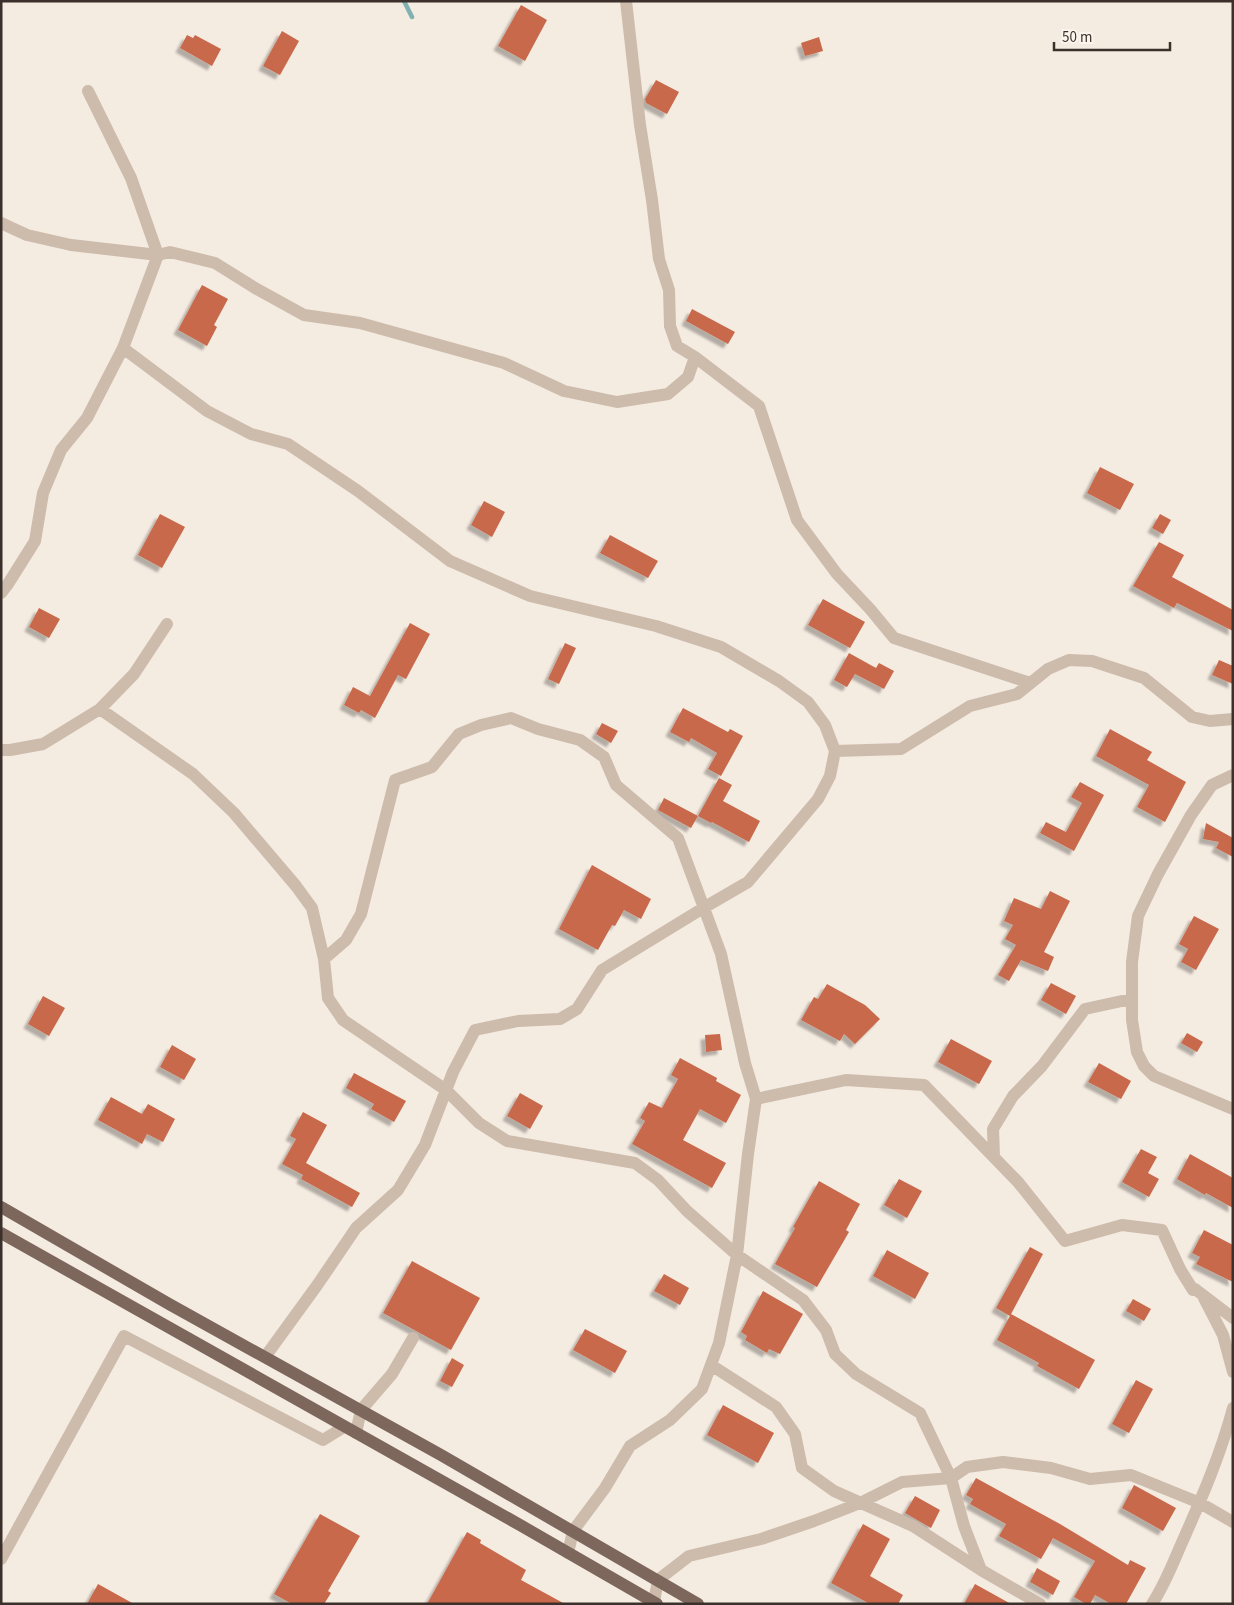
<svg xmlns="http://www.w3.org/2000/svg" width="1234" height="1605" viewBox="0 0 1234 1605" font-family="'Source Sans 3',sans-serif">
<defs>
<filter id="shadow"><feDropShadow dx="-4.5" dy="4.5" stdDeviation="1" flood-color="#0004"/></filter>
</defs>
<rect width="100%" height="100%" fill="#f4ebe1"/>
<g fill="none" stroke-linecap="round" stroke-linejoin="round">
<path stroke="#7fb0b2" stroke-width="4.5" d="M 404,1 L 412,17"/>
</g>
<path fill="#c8694b" filter="url(#shadow)" d="M 521,5 L 547,20 L 525,61 L 498,46 Z
M 282,31 L 299,41 L 280,75 L 263,66 Z
M 187,35 L 193,38 L 195,35 L 221,49 L 212,66 L 180,48 Z
M 819,37 L 823,51 L 805,56 L 801,43 Z
M 656,80 L 679,92 L 667,114 L 646,103 L 645,99 Z
M 202,285 L 228,299 L 214,325 L 217,327 L 207,346 L 178,330 Z
M 692,309 L 735,332 L 728,344 L 686,321 Z
M 1100,467 L 1134,484 L 1120,510 L 1087,493 Z
M 484,501 L 505,512 L 492,537 L 471,525 Z
M 160,514 L 185,527 L 162,568 L 138,555 Z
M 1160,514 L 1171,520 L 1163,534 L 1152,528 Z
M 610,535 L 658,561 L 648,578 L 600,553 Z
M 1159,542 L 1184,555 L 1172,577 L 1233,610 L 1233,631 L 1177,603 L 1174,608 L 1133,586 Z
M 823,599 L 865,622 L 850,648 L 808,625 Z
M 39,608 L 60,619 L 49,638 L 29,627 Z
M 410,623 L 430,634 L 406,679 L 398,675 L 375,718 L 361,710 L 359,713 L 344,705 L 353,687 L 370,696 Z
M 565,643 L 576,648 L 559,684 L 548,679 Z
M 849,653 L 876,668 L 879,663 L 894,671 L 884,689 L 855,674 L 847,687 L 834,680 Z
M 1219,660 L 1233,666 L 1233,684 L 1212,675 Z
M 683,708 L 728,732 L 730,729 L 743,736 L 721,776 L 708,769 L 717,753 L 691,738 L 689,742 L 670,732 Z
M 602,723 L 618,731 L 611,743 L 596,734 Z
M 1110,729 L 1152,752 L 1147,760 L 1186,782 L 1165,822 L 1137,807 L 1149,785 L 1096,756 Z
M 719,778 L 732,785 L 723,801 L 760,821 L 749,842 L 712,822 L 711,823 L 698,816 Z
M 1080,782 L 1104,795 L 1074,851 L 1040,833 L 1046,822 L 1066,832 L 1082,803 L 1071,797 Z
M 664,798 L 698,816 L 691,828 L 658,810 Z
M 1206,823 L 1233,838 L 1233,857 L 1216,848 L 1219,842 L 1203,839 Z
M 592,865 L 651,899 L 641,919 L 624,910 L 615,926 L 612,925 L 598,950 L 559,929 Z
M 1050,891 L 1070,901 L 1044,952 L 1054,957 L 1048,971 L 1021,960 L 1009,981 L 998,975 L 1016,945 L 1005,939 L 1013,925 L 1004,921 L 1014,898 L 1041,909 Z
M 1194,916 L 1219,929 L 1196,970 L 1181,962 L 1188,949 L 1179,944 Z
M 1051,983 L 1076,996 L 1066,1014 L 1041,1000 Z
M 827,984 L 865,1005 L 880,1019 L 855,1044 L 844,1034 L 840,1041 L 801,1020 L 814,997 L 818,999 Z
M 43,996 L 65,1008 L 49,1036 L 28,1024 Z
M 1187,1033 L 1203,1042 L 1197,1052 L 1181,1043 Z
M 720,1034 L 722,1050 L 706,1052 L 705,1035 Z
M 951,1039 L 992,1061 L 979,1084 L 938,1062 Z
M 172,1045 L 196,1059 L 184,1080 L 160,1067 Z
M 680,1058 L 717,1078 L 716,1081 L 741,1095 L 726,1123 L 700,1109 L 683,1140 L 726,1163 L 712,1188 L 632,1144 L 645,1121 L 640,1118 L 649,1102 L 662,1108 L 678,1079 L 671,1075 Z
M 1099,1063 L 1131,1081 L 1121,1099 L 1088,1082 Z
M 354,1073 L 406,1101 L 394,1122 L 371,1109 L 374,1104 L 346,1088 Z
M 520,1093 L 543,1106 L 530,1129 L 507,1116 Z
M 111,1097 L 142,1114 L 148,1104 L 175,1119 L 163,1142 L 147,1134 L 142,1144 L 98,1120 Z
M 303,1112 L 327,1125 L 306,1163 L 360,1193 L 352,1207 L 301,1179 L 303,1175 L 282,1164 L 296,1139 L 290,1136 Z
M 1141,1149 L 1157,1157 L 1148,1173 L 1159,1179 L 1149,1197 L 1122,1182 Z
M 1190,1154 L 1233,1178 L 1233,1208 L 1206,1193 L 1205,1195 L 1177,1179 Z
M 899,1179 L 922,1191 L 907,1218 L 884,1205 Z
M 819,1181 L 860,1204 L 846,1230 L 849,1232 L 817,1287 L 775,1264 L 795,1228 L 793,1227 Z
M 1204,1230 L 1233,1245 L 1233,1282 L 1196,1264 L 1200,1257 L 1192,1253 Z
M 1030,1247 L 1043,1254 L 1010,1316 L 996,1308 Z
M 887,1250 L 929,1273 L 915,1299 L 873,1276 Z
M 412,1261 L 480,1298 L 451,1350 L 383,1313 Z
M 664,1274 L 689,1288 L 680,1305 L 654,1291 Z
M 763,1291 L 803,1314 L 780,1354 L 769,1349 L 767,1353 L 745,1340 L 747,1336 L 741,1332 Z
M 1133,1299 L 1151,1309 L 1144,1321 L 1126,1311 Z
M 1011,1314 L 1095,1360 L 1079,1389 L 1037,1366 L 1039,1363 L 997,1340 Z
M 585,1329 L 627,1351 L 615,1373 L 573,1350 Z
M 452,1358 L 464,1365 L 452,1387 L 440,1381 Z
M 1136,1380 L 1153,1389 L 1129,1433 L 1112,1424 Z
M 723,1405 L 774,1433 L 758,1463 L 707,1435 Z
M 976,1478 L 1060,1524 L 1128,1565 L 1130,1560 L 1146,1568 L 1126,1604 L 1111,1604 L 1095,1595 L 1090,1604 L 1086,1604 L 1074,1597 L 1095,1561 L 1053,1538 L 1041,1559 L 999,1536 L 1006,1524 L 970,1504 L 973,1499 L 966,1495 Z
M 1134,1485 L 1176,1508 L 1163,1531 L 1122,1508 Z
M 915,1496 L 940,1510 L 931,1528 L 905,1513 Z
M 320,1514 L 360,1536 L 328,1591 L 331,1593 L 324,1604 L 292,1604 L 274,1594 Z
M 863,1524 L 890,1539 L 870,1576 L 903,1595 L 898,1604 L 870,1604 L 831,1583 Z
M 467,1532 L 481,1540 L 480,1543 L 526,1570 L 521,1580 L 565,1604 L 427,1604 Z
M 1037,1568 L 1060,1581 L 1053,1595 L 1030,1582 Z
M 98,1584 L 134,1604 L 87,1604 Z
M 975,1584 L 1011,1604 L 964,1604 Z"/>
<g fill="none" stroke-linecap="round" stroke-linejoin="round">
<path stroke="#cdbbac" stroke-width="12" d="M 626,1 L 640,125 L 652,200 L 659,259 L 669,290 L 670,326 L 677,346 L 695,357 L 759,406 L 797,520 L 837,574 L 870,609 L 894,638 L 1030,683
M 1,223 L 27,235 L 71,245 L 158,255 L 170,252 L 215,263 L 255,288 L 304,315 L 360,323 L 504,363 L 564,391 L 617,402 L 668,394 L 688,377 L 695,357
M 123,348 L 207,411 L 251,434 L 288,444 L 358,491 L 450,561 L 530,596 L 656,626 L 721,647 L 779,681 L 808,702 L 825,725 L 835,751 L 830,776 L 818,799 L 748,882 L 705,907 L 602,970 L 577,1009 L 560,1019 L 518,1021 L 475,1030 L 453,1072 L 425,1145 L 398,1190 L 356,1228 L 318,1284 L 265,1357
M 1,593 L 8,584 L 35,541 L 43,493 L 61,450 L 87,418 L 123,348 L 158,255 L 131,178 L 88,91
M 100,709 L 193,774 L 234,813 L 296,886 L 312,908 L 324,959 L 328,998 L 343,1020 L 446,1090 L 479,1123 L 507,1141 L 635,1163 L 658,1180 L 687,1211 L 737,1255 L 803,1300 L 826,1330 L 835,1354 L 856,1374 L 920,1413 L 951,1478 L 964,1526 L 981,1570
M 1,750 L 10,750 L 43,744 L 100,709 L 134,674 L 167,624
M 835,751 L 901,749 L 970,706 L 1017,694 L 1048,669 L 1069,660 L 1092,661 L 1144,678 L 1192,717 L 1210,721 L 1233,719
M 1233,775 L 1212,785 L 1191,815 L 1158,874 L 1138,916 L 1132,962 L 1132,1020 L 1137,1052 L 1144,1066 L 1154,1076 L 1233,1109
M 324,959 L 346,940 L 361,914 L 395,780 L 432,767 L 459,734 L 481,725 L 511,718 L 538,729 L 580,740 L 604,757 L 616,785 L 678,838 L 721,954 L 745,1063 L 756,1099 L 748,1154 L 737,1255 L 719,1343 L 702,1389 L 670,1420 L 630,1446 L 605,1488 L 573,1531 L 568,1553
M 756,1099 L 846,1080 L 924,1085 L 1018,1182 L 1065,1241 L 1122,1225 L 1162,1230 L 1180,1269 L 1193,1290 L 1195,1289 L 1233,1318
M 994,1157 L 993,1129 L 1013,1096 L 1042,1066 L 1085,1009 L 1131,999
M 1204,1298 L 1223,1335 L 1233,1372
M 711,1365 L 776,1407 L 795,1434 L 802,1468 L 834,1491 L 913,1526 L 981,1570 L 1040,1604
M 356,1433 L 361,1410 L 392,1374 L 413,1338
M 1,1559 L 124,1336 L 323,1440 L 344,1427
M 654,1602 L 658,1580 L 689,1556 L 761,1539 L 814,1521 L 860,1503 L 902,1482 L 951,1478 L 967,1467 L 1003,1462 L 1051,1468 L 1090,1479 L 1131,1475 L 1200,1503 L 1233,1522
M 1152,1604 C 1166,1583 1174,1560 1184,1538 C 1203,1495 1221,1453 1233,1408"/>
<path stroke="#7d675c" stroke-width="12" d="M 1,1207 L 169,1304 L 441,1455 L 698,1604
M 1,1233 L 520,1525 L 657,1604"/>
</g>
<rect width="1234" height="1605" fill="none" stroke="#3b302b" stroke-width="5"/>
<path d="M1054 42v8h116v-8" fill="none" stroke="#3b302b" stroke-width="2.5"/>
<text x="1062" y="42" font-size="15" fill="#3b302b" stroke="#fbf5ee" stroke-width="4" paint-order="stroke">50 m</text>
</svg>
